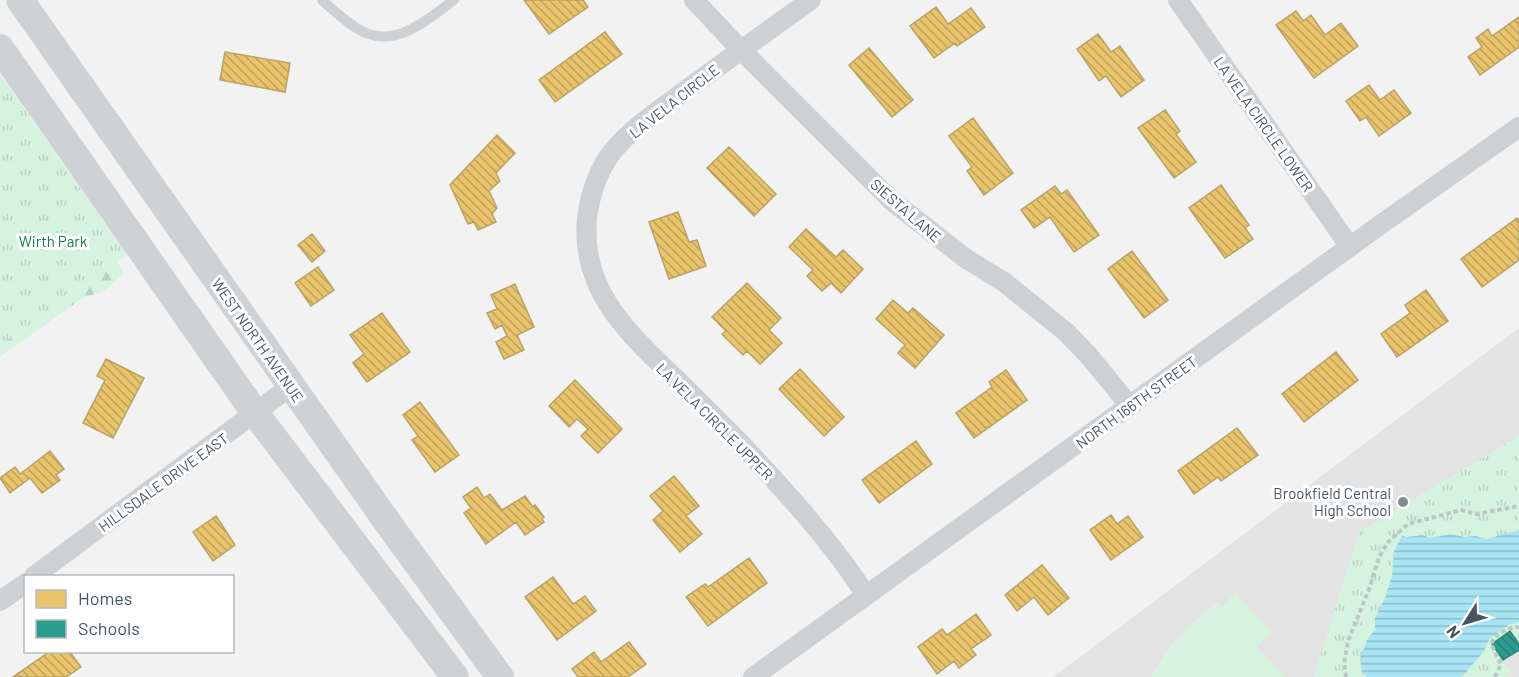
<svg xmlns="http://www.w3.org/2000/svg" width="1519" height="677" viewBox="0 0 1519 677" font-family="Barlow,sans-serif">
<defs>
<pattern id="forest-firs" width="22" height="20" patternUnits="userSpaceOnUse" patternTransform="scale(1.5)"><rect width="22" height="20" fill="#d6f3e0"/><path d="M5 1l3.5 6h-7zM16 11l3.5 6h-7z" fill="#b9d2c3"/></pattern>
<pattern id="park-tufts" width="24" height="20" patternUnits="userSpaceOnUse" patternTransform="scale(1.5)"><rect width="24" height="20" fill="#d6f3e0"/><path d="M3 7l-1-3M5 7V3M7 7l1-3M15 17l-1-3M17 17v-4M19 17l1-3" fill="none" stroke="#b9d2c3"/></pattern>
<pattern id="water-rules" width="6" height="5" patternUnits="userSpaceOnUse" patternTransform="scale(1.5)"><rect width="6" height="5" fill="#a8e4f3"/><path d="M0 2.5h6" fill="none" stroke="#8bbcc8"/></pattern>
<pattern id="homes-back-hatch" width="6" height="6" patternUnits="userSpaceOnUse" patternTransform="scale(1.5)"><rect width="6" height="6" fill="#e9c46a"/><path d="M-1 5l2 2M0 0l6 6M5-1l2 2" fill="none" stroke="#bfa25b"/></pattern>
<pattern id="schools-back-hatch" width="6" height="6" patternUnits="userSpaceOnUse" patternTransform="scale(1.5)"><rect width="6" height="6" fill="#2a9d8f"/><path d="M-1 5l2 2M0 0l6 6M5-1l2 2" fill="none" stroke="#268378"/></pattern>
</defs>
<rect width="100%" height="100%" fill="#f3f2f2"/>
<path fill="#e4e3e4" d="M 1519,328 L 1519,677 L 1053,677 Z"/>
<path fill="url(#forest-firs)" d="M 108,249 L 124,273 L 103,292 L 84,297 L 0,357 L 0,305 Z"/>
<path fill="url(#park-tufts)" d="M 0,74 L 127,255 L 0,345 Z
M 1519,436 L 1519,650 L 1503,661 L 1512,674 L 1507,677 L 1314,677 L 1359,532 Z"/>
<path fill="#d6f3e0" d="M 1236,593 L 1272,633 L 1257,646 L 1285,677 L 1151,677 C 1171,641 1185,627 1218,602 L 1222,606 Z"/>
<path fill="url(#water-rules)" d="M 1519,530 L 1519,622 L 1509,625 L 1490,638 L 1484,651 L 1462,677 L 1367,677 L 1362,673 L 1360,658 L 1368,638 L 1375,630 L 1375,618 L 1385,598 L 1392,575 L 1394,551 L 1402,536 L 1407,537 L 1422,535 L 1431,538 L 1450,534 L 1464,537 L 1476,536 L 1487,539 Z"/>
<path fill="url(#homes-back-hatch)" stroke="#b8a367" stroke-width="1.5" d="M 524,0 L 583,0 L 588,7 L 549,34 Z
M 936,7 L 948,24 L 971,8 L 985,27 L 957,46 L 955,43 L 934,58 L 910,26 Z
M 1296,11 L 1303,21 L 1311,15 L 1325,35 L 1341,23 L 1358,46 L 1314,78 L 1276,25 Z
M 1519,17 L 1519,47 L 1480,75 L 1468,57 L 1482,47 L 1476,38 L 1488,29 L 1492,36 Z
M 605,32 L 622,54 L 555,102 L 539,80 Z
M 1098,34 L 1111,52 L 1120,46 L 1144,80 L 1121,97 L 1106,76 L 1099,81 L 1077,49 Z
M 869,48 L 913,100 L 892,117 L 849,65 Z
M 225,52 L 290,63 L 285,92 L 220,80 Z
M 1369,85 L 1380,100 L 1394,90 L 1411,113 L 1379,136 L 1366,117 L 1360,121 L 1346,101 Z
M 1165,110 L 1180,131 L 1176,134 L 1196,162 L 1174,178 L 1138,128 Z
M 973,118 L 1013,173 L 984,195 L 967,171 L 972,167 L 949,136 Z
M 497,135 L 515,153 L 496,173 L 500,181 L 489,191 L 497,208 L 492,214 L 496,222 L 478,230 L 474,222 L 468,224 L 450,185 Z
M 729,147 L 776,194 L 754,216 L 707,168 Z
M 1221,185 L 1249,225 L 1245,228 L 1253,239 L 1225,258 L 1189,208 Z
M 1055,186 L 1061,194 L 1067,190 L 1099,235 L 1074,252 L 1050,217 L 1034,228 L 1021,210 Z
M 678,212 L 689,242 L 697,240 L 706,266 L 669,279 L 649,222 Z
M 1517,218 L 1519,221 L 1519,260 L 1482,287 L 1461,259 Z
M 806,229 L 836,257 L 843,250 L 863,269 L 841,293 L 831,283 L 822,291 L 807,276 L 813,270 L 789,247 Z
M 312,234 L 325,251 L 312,262 L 298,245 Z
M 1132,251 L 1168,300 L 1144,318 L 1108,269 Z
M 318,267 L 334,290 L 311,306 L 295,283 Z
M 747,283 L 781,318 L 769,330 L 782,343 L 760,364 L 747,351 L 743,355 L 722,334 L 726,331 L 712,317 Z
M 515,284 L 534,327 L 517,335 L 524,350 L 504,359 L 496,342 L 507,336 L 502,325 L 495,329 L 487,313 L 497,309 L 491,295 Z
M 1426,290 L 1448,321 L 1397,357 L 1381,334 L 1410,313 L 1405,305 Z
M 893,300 L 908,313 L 913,308 L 944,335 L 915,368 L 898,353 L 905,345 L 876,319 Z
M 382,313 L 410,352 L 367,382 L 353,363 L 364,354 L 350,335 Z
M 1336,352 L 1358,380 L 1304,422 L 1282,394 Z
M 106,359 L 144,378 L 113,438 L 83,423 L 105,380 L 97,376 Z
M 800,369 L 844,417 L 824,436 L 779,389 Z
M 1006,370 L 1027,400 L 974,438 L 956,413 L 992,387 L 989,382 Z
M 575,380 L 622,429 L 598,453 L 581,436 L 588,429 L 577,419 L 569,427 L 549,406 Z
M 420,402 L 459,455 L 435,472 L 412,440 L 418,436 L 403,415 Z
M 1237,428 L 1258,455 L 1221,481 L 1218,477 L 1194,494 L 1178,471 Z
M 916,441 L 932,464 L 879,503 L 862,480 Z
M 50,451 L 64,469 L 56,475 L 60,480 L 42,493 L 30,478 L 10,493 L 0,478 L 15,467 L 20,474 Z
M 674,476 L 699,506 L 686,516 L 702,534 L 680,552 L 653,520 L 663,511 L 650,496 Z
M 477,487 L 484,498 L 490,494 L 502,510 L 525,496 L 533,507 L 535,505 L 544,517 L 542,519 L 544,522 L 525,535 L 516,522 L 486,544 L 464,513 L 471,508 L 463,497 Z
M 1111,515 L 1117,524 L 1128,516 L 1143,537 L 1111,560 L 1090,530 Z
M 216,516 L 235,545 L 213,561 L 193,532 Z
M 749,558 L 767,583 L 708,626 L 686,597 L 705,584 L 708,587 Z
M 1042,565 L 1069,598 L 1048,615 L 1034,597 L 1017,611 L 1005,595 Z
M 553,577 L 573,604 L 585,596 L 596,611 L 557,640 L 525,597 Z
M 976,614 L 991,635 L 971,649 L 976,655 L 959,668 L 954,661 L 937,674 L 918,647 L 942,629 L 947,635 Z
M 629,642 L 646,664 L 628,677 L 578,677 L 572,669 L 594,652 L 601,662 Z
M 49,652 L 70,652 L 81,667 L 66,677 L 13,677 Z"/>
<path fill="url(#schools-back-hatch)" stroke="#338781" stroke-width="1.5" d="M 1510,631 L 1519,644 L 1519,650 L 1503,660 L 1492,644 Z"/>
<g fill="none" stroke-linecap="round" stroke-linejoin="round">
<path stroke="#bbc8c3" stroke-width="4" stroke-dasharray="4.5 3" stroke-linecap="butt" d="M 1346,677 L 1344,663 L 1348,641 L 1369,589 L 1379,557 L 1388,542 L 1408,524 L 1461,510 L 1477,514 L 1519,506
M 1495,677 L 1501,664 L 1491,644 C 1495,633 1508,628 1519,627"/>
<path stroke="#ced1d3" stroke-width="10" d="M 322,0 C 333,10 345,21 358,29 C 393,51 427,20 454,0"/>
<path stroke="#ced1d3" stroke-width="20" d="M 694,0 L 740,49 L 892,201 L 965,258 L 1004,282 L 1067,333 L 1090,357 L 1129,405
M 811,0 C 768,31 725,61 682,93 C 658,111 632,128 613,151 C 598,170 590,195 587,218 C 580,294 632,336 681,384 C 701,404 722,424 742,445 C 786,492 831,541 866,595
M 1178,0 L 1350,247
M 34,576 L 291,386
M 0,601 L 26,583
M 753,677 L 1373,230 L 1519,127"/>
<path stroke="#ced2d4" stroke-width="28" d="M 20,0 L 388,523 L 500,677
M 0,48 L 255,413 L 455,677"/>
</g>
<circle fill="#838c93" stroke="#fff" stroke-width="2" cx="1403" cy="502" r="6"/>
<g text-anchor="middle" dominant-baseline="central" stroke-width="6" stroke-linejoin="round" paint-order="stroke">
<g font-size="15" fill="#475560" stroke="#fff">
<text transform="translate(674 101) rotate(-38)">LA VELA CIRCLE</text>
<text transform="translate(1264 124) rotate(55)">LA VELA CIRCLE LOWER</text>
<text transform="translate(906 210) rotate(41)">SIESTA LANE</text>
<text transform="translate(258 340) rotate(55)">WEST NORTH AVENUE</text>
<text transform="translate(1136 402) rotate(-36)">NORTH 166TH STREET</text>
<text transform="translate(715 421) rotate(45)">LA VELA CIRCLE UPPER</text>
<text transform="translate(163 482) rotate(-36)">HILLSDALE DRIVE EAST</text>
</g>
<g font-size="15" fill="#118348" stroke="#fff">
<text x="53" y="241">Wirth Park</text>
</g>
<g font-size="15" fill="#475560" stroke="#fff" text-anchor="end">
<text x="1391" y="493">Brookfield Central<tspan x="1391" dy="17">High School</tspan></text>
</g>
</g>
<rect x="24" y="575" width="210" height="78" fill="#ffffff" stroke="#b5bbbf" stroke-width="1.5"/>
<rect x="36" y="590" width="30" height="18" fill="#e9c46a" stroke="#b5bbbf" stroke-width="1.5"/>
<text x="78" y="605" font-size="18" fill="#475560">Homes</text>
<rect x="36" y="620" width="30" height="18" fill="#2a9d8f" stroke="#b5bbbf" stroke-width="1.5"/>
<text x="78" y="635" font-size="18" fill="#475560">Schools</text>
<g transform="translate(1465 623) rotate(233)" stroke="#ffffff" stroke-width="4.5" paint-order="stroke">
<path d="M0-4.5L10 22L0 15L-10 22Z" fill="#475560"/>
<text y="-9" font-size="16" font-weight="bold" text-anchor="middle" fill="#475560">N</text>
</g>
</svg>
